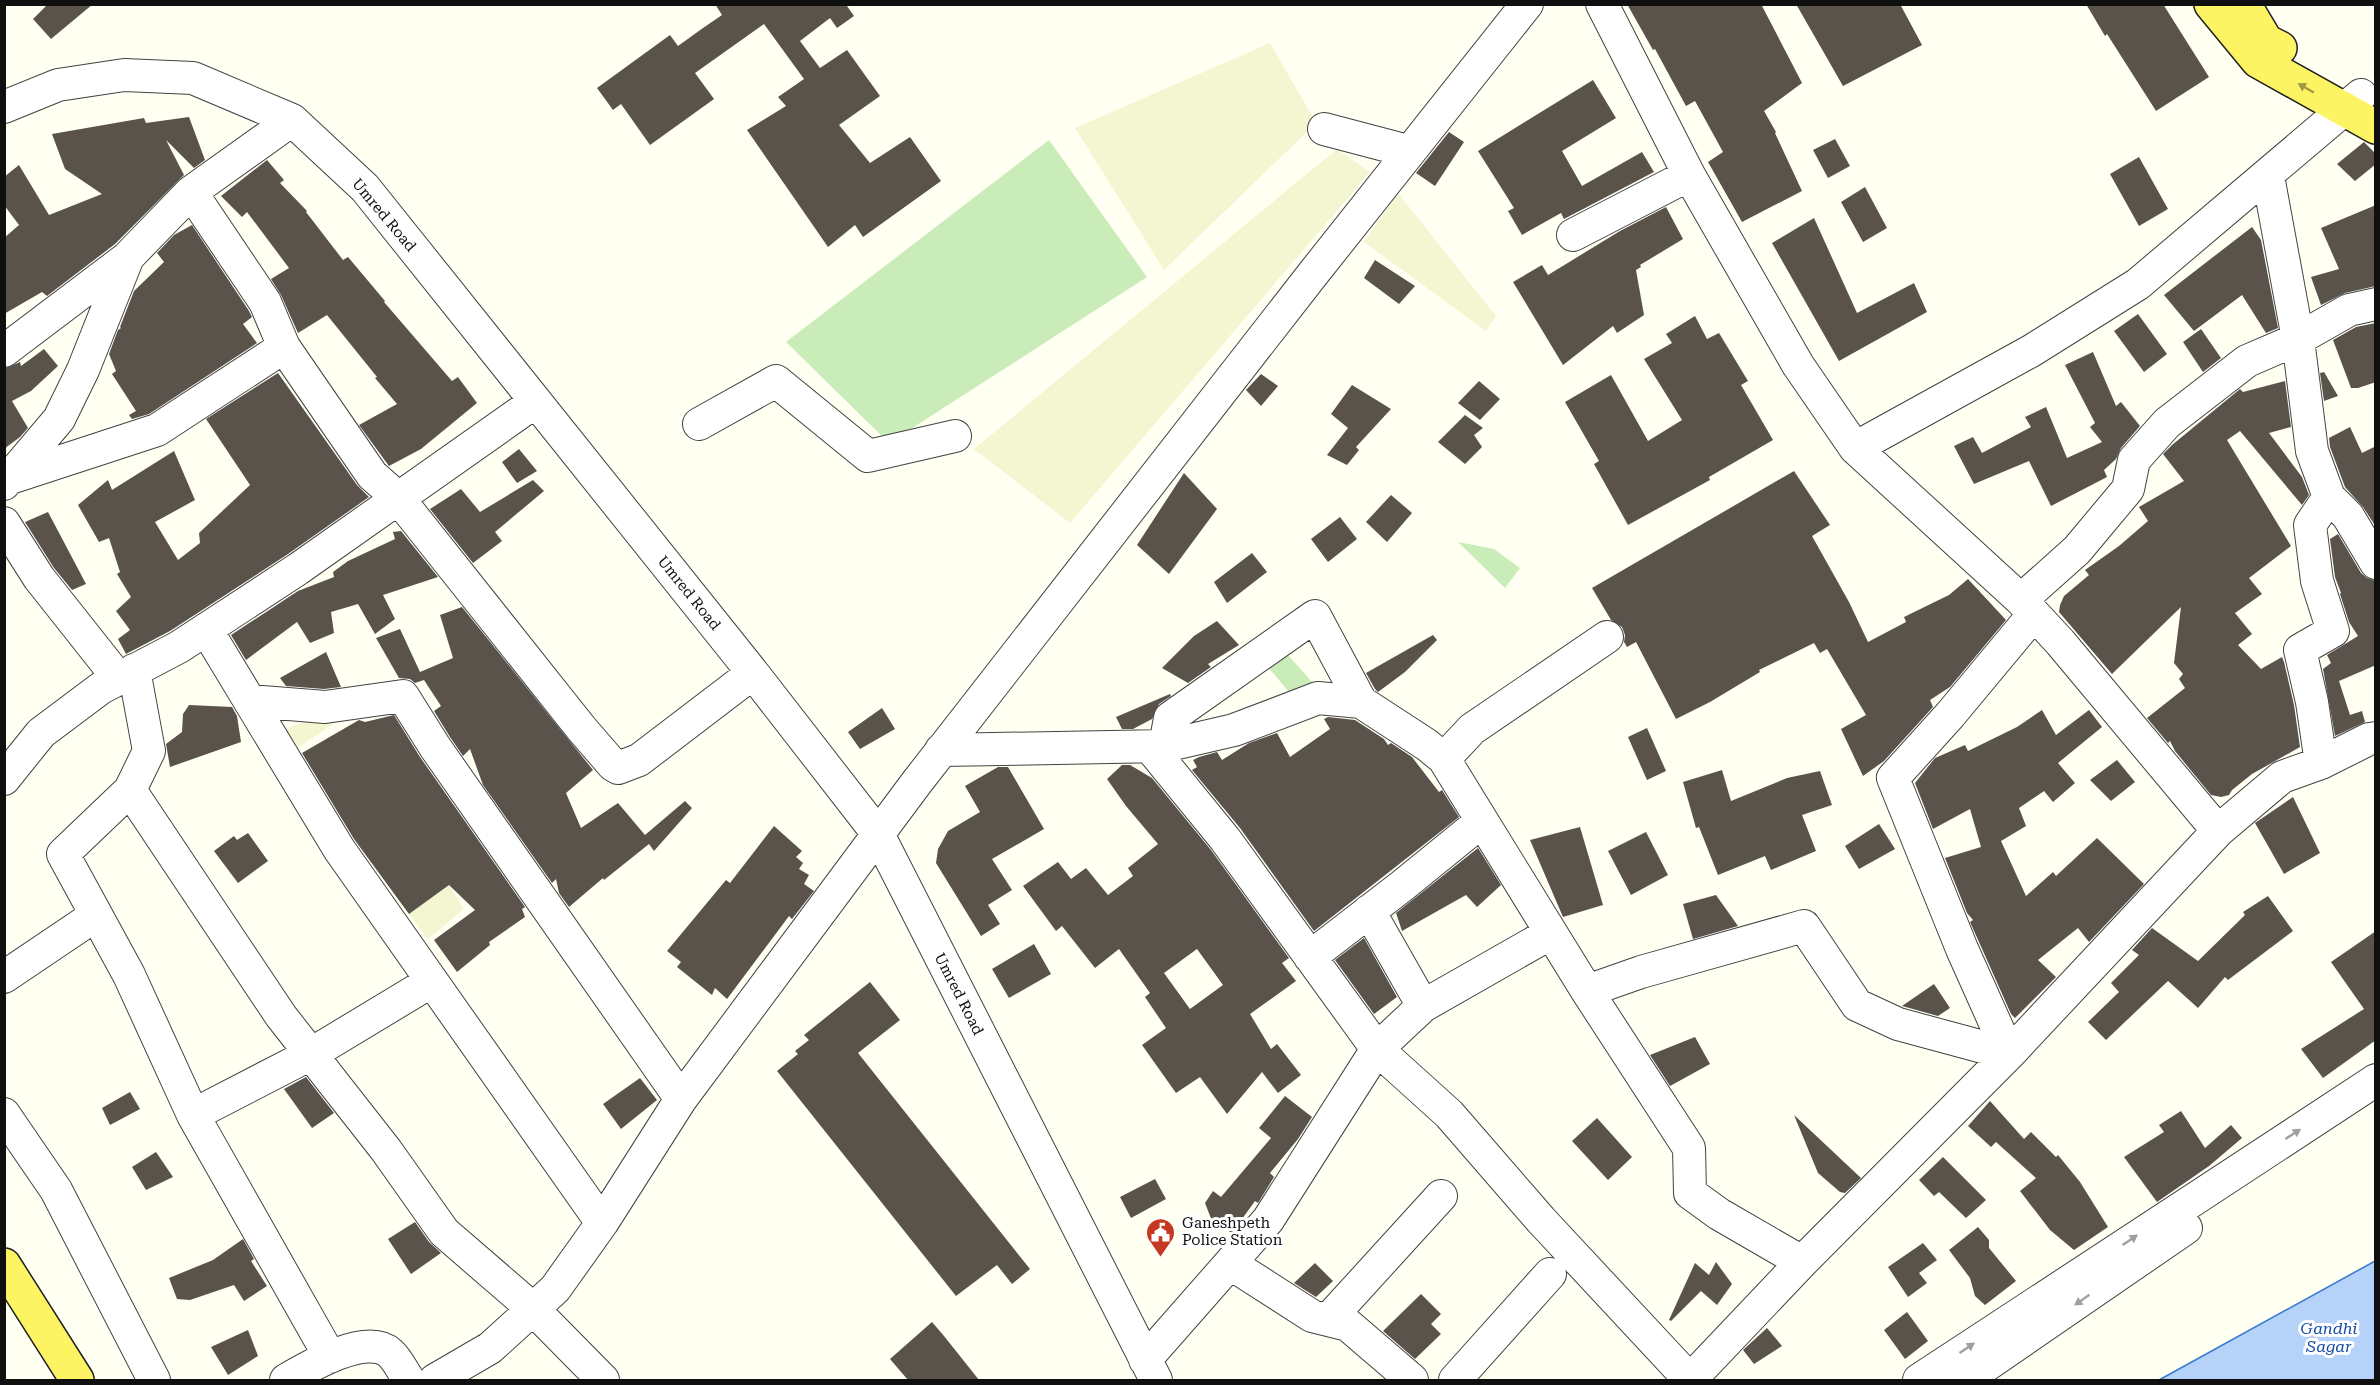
<svg xmlns="http://www.w3.org/2000/svg" width="2380" height="1385" viewBox="0 0 2380 1385" font-family="'Roboto Serif',serif">
<rect width="100%" height="100%" fill="#fffff2"/>
<path fill="#f3f6d1" d="M 1270,43 L 1316,123 L 1164,270 L 1075,128 Z
M 1337,149 L 1370,172 L 1070,523 L 974,449 Z
M 1398,193 L 1496,316 L 1486,331 L 1364,242 Z
M 335,712 L 340,719 L 296,749 L 284,729 Z
M 449,885 L 464,909 L 428,939 L 409,914 Z"/>
<path fill="#caecb9" d="M 1049,140 L 1147,277 L 889,443 L 786,342 Z
M 1458,542 L 1494,549 L 1520,568 L 1505,588 Z
M 1288,655 L 1312,682 L 1295,699 L 1267,666 Z"/>
<path fill="#b5d2f8" stroke="#3978d2" stroke-width="1.5" d="M 2375,1261 L 2375,1380 L 2159,1380 Z"/>
<path fill="#59534b" fill-rule="evenodd" d="M 48,4 L 93,4 L 51,39 L 33,19 Z
M 715,4 L 848,4 L 847,6 L 854,16 L 837,28 L 830,18 L 800,41 L 820,68 L 847,50 L 880,96 L 839,125 L 870,163 L 910,137 L 941,181 L 863,237 L 855,225 L 828,247 L 747,130 L 786,106 L 778,97 L 804,79 L 764,24 L 695,73 L 714,99 L 650,145 L 621,104 L 613,110 L 597,88 L 670,35 L 678,46 L 703,28 L 722,15 Z
M 1627,4 L 1761,4 L 1802,83 L 1764,111 L 1776,132 L 1775,133 L 1802,191 L 1742,222 L 1708,162 L 1723,152 L 1695,101 L 1686,106 L 1655,49 L 1653,50 Z
M 1796,4 L 1900,4 L 1922,45 L 1843,86 Z
M 2086,4 L 2163,4 L 2209,77 L 2156,111 L 2107,34 L 2105,36 Z
M 1593,80 L 1616,118 L 1562,151 L 1582,186 L 1642,152 L 1654,172 L 1564,219 L 1561,213 L 1522,235 L 1508,211 L 1514,208 L 1478,151 Z
M 189,117 L 205,160 L 194,168 L 166,140 L 184,175 L 115,244 L 47,296 L 42,292 L 4,314 L 4,238 L 19,225 L 4,205 L 4,177 L 19,165 L 49,215 L 102,194 L 65,169 L 52,134 L 144,118 L 146,123 Z
M 1449,132 L 1464,142 L 1435,186 L 1416,173 Z
M 1835,139 L 1850,166 L 1828,178 L 1813,150 Z
M 2364,142 L 2376,154 L 2376,164 L 2355,181 L 2337,164 Z
M 2139,157 L 2168,209 L 2139,226 L 2110,174 Z
M 267,160 L 284,180 L 280,183 L 307,211 L 306,212 L 343,260 L 348,257 L 385,301 L 384,302 L 452,381 L 458,377 L 477,403 L 421,449 L 389,466 L 359,425 L 397,404 L 375,378 L 377,377 L 327,315 L 298,333 L 281,295 L 271,279 L 289,268 L 247,212 L 242,217 L 221,196 Z
M 1865,187 L 1887,228 L 1863,242 L 1841,202 Z
M 2376,205 L 2376,286 L 2345,293 L 2321,305 L 2311,277 L 2339,269 L 2321,228 Z
M 1666,207 L 1683,239 L 1640,265 L 1641,267 L 1636,270 L 1644,315 L 1617,333 L 1613,326 L 1563,365 L 1513,282 L 1542,265 L 1548,275 L 1620,231 Z
M 1814,218 L 1857,313 L 1914,283 L 1927,312 L 1839,361 L 1772,243 Z
M 192,225 L 249,311 L 252,317 L 243,324 L 257,343 L 149,414 L 132,419 L 129,415 L 136,411 L 112,374 L 116,371 L 109,354 L 118,330 L 121,328 L 120,327 L 134,291 L 164,262 L 157,253 L 174,235 Z
M 2252,227 L 2261,240 L 2278,328 L 2266,333 L 2242,295 L 2194,331 L 2164,295 Z
M 1375,260 L 1415,286 L 1399,304 L 1364,278 Z
M 2138,314 L 2167,354 L 2144,372 L 2114,331 Z
M 1695,316 L 1707,339 L 1719,333 L 1748,381 L 1741,385 L 1773,440 L 1709,477 L 1710,480 L 1628,525 L 1594,464 L 1599,461 L 1565,402 L 1611,375 L 1648,441 L 1682,420 L 1644,359 L 1672,343 L 1666,334 Z
M 2376,323 L 2376,382 L 2358,388 L 2351,388 L 2333,340 L 2356,327 Z
M 2201,329 L 2221,358 L 2203,372 L 2183,342 Z
M 44,349 L 58,366 L 31,391 L 12,401 L 28,428 L 20,437 L 4,449 L 4,369 L 20,362 L 21,366 Z
M 2093,352 L 2116,406 L 2121,402 L 2140,426 L 2121,448 L 2116,459 L 2104,470 L 2107,477 L 2051,506 L 2029,461 L 1974,484 L 1954,446 L 1973,437 L 1982,453 L 2031,427 L 2025,417 L 2046,407 L 2067,458 L 2102,442 L 2090,427 L 2095,423 L 2065,365 Z
M 2324,372 L 2338,396 L 2324,401 L 2320,373 Z
M 278,373 L 357,485 L 369,497 L 288,554 L 170,631 L 126,654 L 118,639 L 130,630 L 116,611 L 131,597 L 117,574 L 120,572 L 109,538 L 99,542 L 78,505 L 108,480 L 112,490 L 174,451 L 195,500 L 155,522 L 178,560 L 200,543 L 199,533 L 250,485 L 206,419 Z
M 1261,374 L 1278,386 L 1261,406 L 1246,390 Z
M 1479,381 L 1500,399 L 1480,420 L 1458,403 Z
M 2285,381 L 2291,427 L 2269,433 L 2302,477 L 2309,495 L 2302,505 L 2240,431 L 2227,440 L 2291,546 L 2249,578 L 2262,594 L 2235,613 L 2252,634 L 2238,645 L 2261,669 L 2282,657 L 2284,662 L 2294,705 L 2300,747 L 2252,774 L 2232,790 L 2229,795 L 2221,797 L 2211,795 L 2175,751 L 2170,741 L 2168,743 L 2147,718 L 2185,688 L 2179,679 L 2183,674 L 2174,663 L 2181,607 L 2112,674 L 2059,612 L 2060,605 L 2064,596 L 2089,575 L 2085,570 L 2119,546 L 2148,521 L 2139,507 L 2184,481 L 2163,454 L 2172,445 L 2240,389 L 2243,392 Z
M 1352,385 L 1391,409 L 1356,447 L 1359,450 L 1347,465 L 1327,455 L 1348,428 L 1331,414 Z
M 1465,415 L 1483,428 L 1474,435 L 1482,447 L 1465,464 L 1438,442 Z
M 2350,427 L 2362,453 L 2376,446 L 2376,527 L 2363,507 L 2345,487 L 2330,447 L 2329,438 Z
M 519,449 L 537,471 L 517,483 L 502,462 Z
M 1794,471 L 1830,525 L 1812,536 L 1849,602 L 1868,642 L 1906,622 L 1904,617 L 1949,595 L 1968,579 L 2006,620 L 1950,687 L 1930,700 L 1933,707 L 1884,761 L 1863,776 L 1841,729 L 1866,715 L 1827,649 L 1820,653 L 1814,643 L 1759,670 L 1760,672 L 1710,702 L 1676,719 L 1636,642 L 1627,647 L 1624,642 L 1625,635 L 1622,627 L 1611,620 L 1592,588 Z
M 1184,473 L 1217,509 L 1169,574 L 1137,545 Z
M 533,480 L 544,491 L 495,532 L 502,541 L 473,563 L 430,509 L 461,489 L 480,512 Z
M 1391,495 L 1412,513 L 1387,542 L 1366,522 Z
M 48,512 L 66,546 L 86,584 L 72,590 L 54,568 L 25,522 Z
M 1340,517 L 1357,539 L 1328,562 L 1311,539 Z
M 401,531 L 438,577 L 383,595 L 395,619 L 375,634 L 358,604 L 331,612 L 334,633 L 310,643 L 297,622 L 246,660 L 231,635 L 298,591 L 334,577 L 333,572 L 348,561 L 395,539 L 393,532 Z
M 2338,534 L 2361,573 L 2367,578 L 2376,581 L 2376,665 L 2339,681 L 2350,715 L 2362,711 L 2365,722 L 2335,736 L 2323,669 L 2331,663 L 2327,655 L 2358,636 L 2349,622 L 2340,594 L 2341,593 L 2335,577 L 2330,539 Z
M 1252,553 L 1267,572 L 1227,603 L 1214,582 Z
M 462,607 L 593,770 L 566,793 L 581,828 L 618,803 L 645,835 L 685,801 L 692,808 L 654,851 L 649,844 L 604,880 L 603,878 L 569,907 L 559,893 L 556,879 L 552,883 L 483,785 L 470,749 L 463,756 L 450,737 L 434,711 L 441,706 L 424,680 L 415,683 L 410,679 L 399,678 L 376,638 L 400,629 L 420,672 L 453,658 L 440,615 Z
M 1217,621 L 1239,645 L 1208,664 L 1211,667 L 1188,683 L 1162,668 L 1194,636 Z
M 1433,635 L 1437,640 L 1405,672 L 1378,692 L 1375,689 L 1366,673 Z
M 326,652 L 341,687 L 324,689 L 286,686 L 280,678 Z
M 1170,694 L 1171,696 L 1159,704 L 1152,719 L 1133,729 L 1122,729 L 1116,717 Z
M 189,705 L 232,707 L 237,716 L 241,742 L 170,767 L 166,744 L 182,732 L 183,714 Z
M 882,708 L 895,729 L 860,749 L 848,732 Z
M 2042,710 L 2056,735 L 2089,710 L 2102,727 L 2058,763 L 2075,783 L 2053,802 L 2044,791 L 2019,808 L 2026,826 L 2001,841 L 2026,896 L 2053,872 L 2056,876 L 2097,838 L 2144,884 L 2089,942 L 2078,928 L 2038,960 L 2056,977 L 2015,1018 L 2011,1014 L 1979,942 L 1970,922 L 1973,920 L 1967,913 L 1945,858 L 1981,847 L 1970,809 L 1933,829 L 1915,783 L 1935,758 L 1965,745 L 1968,751 L 2017,727 Z
M 394,715 L 420,757 L 525,907 L 522,909 L 525,917 L 489,942 L 490,945 L 457,972 L 434,940 L 475,910 L 449,885 L 409,914 L 354,839 L 302,753 L 359,720 L 365,722 Z
M 1328,717 L 1355,720 L 1384,739 L 1388,745 L 1391,743 L 1412,757 L 1439,792 L 1442,790 L 1459,817 L 1314,931 L 1240,828 L 1192,770 L 1197,767 L 1193,760 L 1199,757 L 1217,752 L 1222,760 L 1249,743 L 1277,733 L 1290,757 L 1330,729 L 1324,719 Z
M 1647,728 L 1666,771 L 1647,780 L 1628,737 Z
M 2117,760 L 2135,782 L 2111,801 L 2090,780 Z
M 1122,765 L 1130,765 L 1152,778 L 1211,850 L 1289,958 L 1282,963 L 1296,981 L 1250,1014 L 1271,1049 L 1277,1044 L 1301,1075 L 1278,1093 L 1262,1072 L 1227,1114 L 1200,1077 L 1176,1093 L 1142,1045 L 1166,1028 L 1145,997 L 1150,993 L 1119,949 L 1095,968 L 1062,926 L 1056,931 L 1023,886 L 1058,862 L 1071,879 L 1086,868 L 1108,895 L 1133,876 L 1128,868 L 1158,844 L 1126,806 L 1107,779 ZM 1197,949 L 1223,985 L 1190,1009 L 1164,973 Z
M 998,767 L 1008,767 L 1044,829 L 992,859 L 1012,890 L 988,905 L 1000,924 L 981,936 L 936,863 L 938,849 L 948,831 L 980,812 L 965,786 Z
M 1722,770 L 1731,801 L 1787,778 L 1820,771 L 1832,805 L 1802,815 L 1816,851 L 1771,870 L 1765,856 L 1718,875 L 1699,827 L 1696,828 L 1683,782 Z
M 2293,797 L 2320,853 L 2284,874 L 2255,823 Z
M 1879,824 L 1895,849 L 1859,869 L 1845,846 Z
M 774,826 L 802,851 L 796,857 L 803,863 L 799,869 L 809,875 L 804,884 L 814,891 L 792,919 L 789,916 L 727,999 L 715,988 L 712,995 L 677,967 L 681,962 L 667,951 L 726,880 L 730,883 Z
M 1580,827 L 1603,905 L 1563,917 L 1530,840 Z
M 1646,832 L 1668,875 L 1631,895 L 1608,851 Z
M 248,833 L 268,861 L 238,883 L 214,851 L 234,836 L 237,840 Z
M 1478,848 L 1501,885 L 1477,907 L 1466,895 L 1402,931 L 1396,913 Z
M 1716,895 L 1738,926 L 1693,939 L 1683,904 Z
M 2268,896 L 2293,931 L 2228,980 L 2225,977 L 2198,1008 L 2168,981 L 2106,1040 L 2088,1022 L 2119,992 L 2111,983 L 2139,955 L 2132,950 L 2152,928 L 2198,961 L 2245,915 L 2243,912 Z
M 2376,931 L 2376,1040 L 2323,1078 L 2301,1049 L 2364,1009 L 2331,962 Z
M 1364,938 L 1397,997 L 1374,1014 L 1335,960 Z
M 1034,944 L 1051,974 L 1009,998 L 992,969 Z
M 870,982 L 900,1020 L 858,1053 L 1030,1269 L 1012,1284 L 997,1265 L 956,1296 L 777,1071 L 798,1054 L 795,1051 L 809,1040 L 804,1035 Z
M 1934,984 L 1950,1008 L 1938,1016 L 1902,1006 Z
M 1695,1037 L 1710,1064 L 1670,1086 L 1650,1055 Z
M 306,1077 L 334,1113 L 312,1128 L 284,1089 Z
M 640,1078 L 657,1100 L 621,1129 L 603,1104 Z
M 130,1092 L 140,1109 L 110,1125 L 102,1108 Z
M 1285,1096 L 1312,1117 L 1298,1139 L 1270,1173 L 1274,1177 L 1258,1203 L 1255,1201 L 1232,1233 L 1212,1221 L 1205,1203 L 1213,1191 L 1221,1197 L 1271,1138 L 1259,1128 Z
M 1990,1101 L 2024,1139 L 2031,1132 L 2056,1157 L 2058,1155 L 2080,1182 L 2108,1227 L 2074,1250 L 2050,1230 L 2020,1191 L 2036,1178 L 1996,1142 L 1991,1147 L 1968,1126 Z
M 2181,1111 L 2205,1148 L 2231,1125 L 2242,1138 L 2209,1166 L 2157,1202 L 2124,1157 L 2164,1132 L 2159,1125 Z
M 1794,1115 L 1861,1178 L 1845,1193 L 1840,1192 L 1818,1173 Z
M 1597,1118 L 1632,1157 L 1608,1180 L 1572,1141 Z
M 156,1152 L 173,1177 L 146,1190 L 132,1167 Z
M 1943,1157 L 1986,1200 L 1966,1218 L 1939,1192 L 1934,1196 L 1919,1180 Z
M 1155,1179 L 1166,1199 L 1131,1218 L 1120,1197 Z
M 415,1222 L 429,1242 L 441,1253 L 411,1274 L 388,1239 Z
M 1978,1227 L 1989,1240 L 1989,1248 L 2016,1281 L 1985,1305 L 1975,1296 L 1970,1278 L 1949,1250 Z
M 243,1239 L 254,1259 L 251,1261 L 267,1286 L 244,1301 L 234,1285 L 190,1300 L 177,1299 L 169,1278 L 213,1260 Z
M 1923,1243 L 1937,1260 L 1919,1273 L 1927,1283 L 1908,1297 L 1888,1267 Z
M 1716,1262 L 1732,1284 L 1717,1305 L 1701,1291 L 1671,1321 L 1669,1320 L 1695,1263 L 1709,1275 Z
M 1315,1263 L 1333,1281 L 1316,1297 L 1294,1283 Z
M 1421,1294 L 1441,1314 L 1431,1324 L 1441,1334 L 1415,1359 L 1383,1331 Z
M 1907,1312 L 1928,1341 L 1905,1359 L 1884,1330 Z
M 932,1322 L 944,1336 L 979,1380 L 908,1380 L 890,1359 Z
M 1767,1328 L 1782,1346 L 1754,1364 L 1743,1350 Z
M 248,1330 L 258,1356 L 228,1375 L 211,1347 Z"/>
<g fill="none" stroke-linecap="round" stroke-linejoin="round">
<defs>
<path id="minor" d="M 1602,4 L 1689,175 L 1798,365 L 1855,448 L 2021,600 L 2060,642 L 2218,831
M 4,107 L 58,85 L 124,75 L 193,78 L 292,120 L 365,188 L 753,673 L 878,834 L 1156,1380
M 1324,129 L 1400,149
M 2268,176 L 2298,339 L 2312,451 L 2329,497 L 2348,516 L 2376,563
M 191,192 L 265,302 L 284,347 L 372,475 L 399,499 L 581,728 L 613,765 L 618,768 L 639,760 L 753,673
M 1573,235 L 1689,175
M 4,351 L 127,258
M 699,424 L 776,381 L 868,456 L 955,436
M 1855,448 L 2031,351 L 2138,284 L 2361,95
M 7,479 L 157,430 L 284,347
M 4,484 L 59,419 L 83,370 L 128,257 L 191,192 L 292,120
M 4,523 L 39,578 L 119,679
M 2021,600 L 2077,550 L 2128,489 L 2134,460 L 2167,423 L 2247,361 L 2298,339 L 2349,310 L 2376,304
M 206,629 L 339,849 L 602,1223
M 134,670 L 149,751 L 130,790 L 281,1016 L 386,1150 L 444,1232 L 533,1309 L 603,1380
M 250,701 L 325,707 L 403,696 L 435,747 L 681,1099
M 1165,746 L 1170,718 L 1315,616 L 1361,702
M 1150,747 L 1225,839 L 1377,1049 L 1449,1114 L 1541,1220 L 1690,1380
M 941,750 L 1165,746 L 1234,730 L 1318,698 L 1361,702 L 1427,745 L 1444,759 L 1587,991 L 1689,1148 L 1690,1193 L 1719,1214 L 1802,1262
M 1444,759 L 1472,729 L 1607,637
M 2321,763 L 2312,702 L 2300,650 L 2333,631 L 2317,581 L 2310,525 L 2329,497
M 4,779 L 41,733 L 101,688 L 179,647 L 298,569 L 535,402
M 130,790 L 63,854 L 129,975 L 193,1115 L 330,1357
M 1369,911 L 1423,1006
M 1310,957 L 1402,886 L 1482,821
M 4,977 L 96,915
M 1587,991 L 1641,972 L 1804,926 L 1857,1005 L 1898,1024 L 2009,1054 L 1962,949 L 1893,778 L 1950,715 L 2034,614
M 4,1114 L 56,1190 L 154,1380
M 193,1115 L 311,1054 L 432,981
M 1231,1264 L 1312,1316 L 1348,1325 L 1412,1380
M 1328,1320 L 1441,1196
M 1145,1360 L 1268,1220 L 1377,1049 L 1423,1006 L 1551,933
M 286,1380 C 308,1367 367,1332 390,1353 C 398,1360 403,1372 409,1380
M 435,1380 L 490,1348 L 555,1289 L 602,1223 L 681,1099 L 917,782 L 1312,275 L 1527,4
M 1455,1380 L 1550,1274
M 1690,1380 L 1802,1262 L 2009,1054 L 2218,831 L 2282,777 L 2321,763 L 2369,739 L 2376,738
M 1919,1380 L 2376,1080
M 1965,1380 L 2186,1228"/>
<path id="major" d="M 2211,4 L 2258,61 L 2376,127
M 2244,4 L 2266,41 L 2280,48
M 4,1265 L 77,1380"/>
</defs>
<use href="#minor" stroke="#424242" stroke-width="34"/>
<use href="#major" stroke="#202020" stroke-width="36"/>
<use href="#minor" stroke="#fff" stroke-width="32"/>
<use href="#major" stroke="#fdf464" stroke-width="33"/>
</g>
<defs><path id="oneway-solid" d="M-6-.8H1V-3.2L6.5 0L1 3.2V.8H-6Z" transform="scale(1.5)"/></defs>
<use fill="#9e9842" href="#oneway-solid" transform="translate(2306 88) rotate(-150)"/>
<g fill="#9f9f9f">
<use href="#oneway-solid" transform="translate(2293 1134) rotate(-33)"/>
<use href="#oneway-solid" transform="translate(2130 1240) rotate(-34)"/>
<use href="#oneway-solid" transform="translate(2082 1300) rotate(145)"/>
<use href="#oneway-solid" transform="translate(1967 1348) rotate(-34)"/>
</g>
<defs>
<symbol id="civic-pin" viewBox="-11 -11 22 30"><path d="M0 17L-7.5 6A9.5 9.5 0 1 1 7.5 6Z" fill="#c63821" stroke="#fff"/><path d="M-.6-6.5H3V-4.5H.6V-3L4-1V1h2V6H-6V1h2V-1L-.6-3ZM-1.2 2.5V6h2.4V2.5Z" fill="#fff"/></symbol>
</defs>
<g fill-rule="evenodd">
<use href="#civic-pin" x="1144" y="1216" width="33" height="45"/>
</g>
<g text-anchor="middle" dominant-baseline="central" stroke-width="6" stroke-linejoin="round" paint-order="stroke">
<g font-size="15" fill="#0f0f0f" stroke="#fff">
<text transform="translate(384 215) rotate(50)">Umred Road</text>
<text transform="translate(689 593) rotate(51)">Umred Road</text>
<text transform="translate(959 994) rotate(63)">Umred Road</text>
</g>
<g font-size="15" fill="#0f0f0f" stroke="#fff" text-anchor="start">
<text x="1182" y="1223">Ganeshpeth<tspan x="1182" dy="17">Police Station</tspan></text>
</g>
<g font-size="16" font-style="italic" fill="#134ba7" stroke="#fff">
<text x="2329" y="1328">Gandhi<tspan x="2329" dy="18">Sagar</tspan></text>
</g>
</g>
<rect width="2380" height="1385" fill="none" stroke="#0f0f0f" stroke-width="12"/>
</svg>
